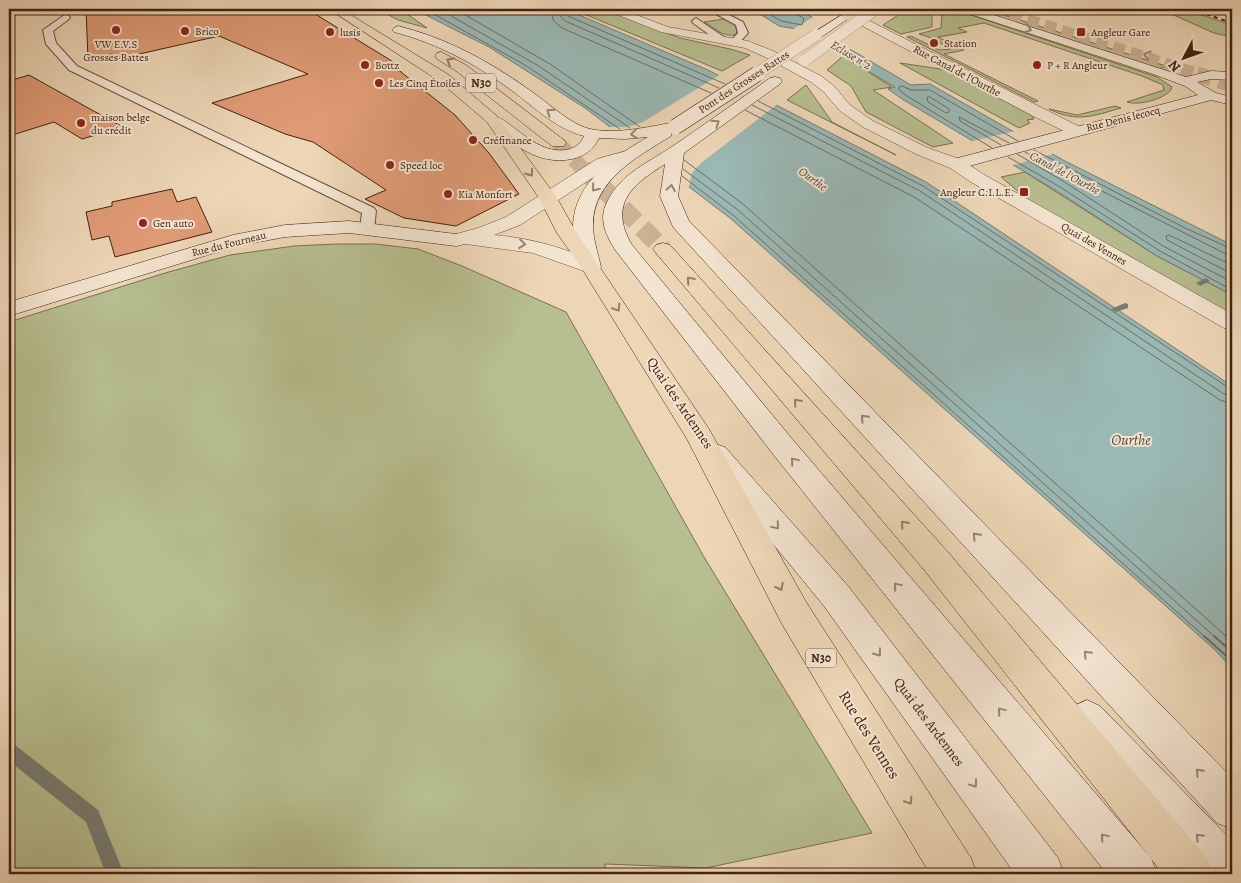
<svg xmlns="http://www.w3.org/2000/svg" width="1241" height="883" viewBox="0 0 1241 883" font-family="Alegreya,serif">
<rect width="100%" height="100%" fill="#edd6b6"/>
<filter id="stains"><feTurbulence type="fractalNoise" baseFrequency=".004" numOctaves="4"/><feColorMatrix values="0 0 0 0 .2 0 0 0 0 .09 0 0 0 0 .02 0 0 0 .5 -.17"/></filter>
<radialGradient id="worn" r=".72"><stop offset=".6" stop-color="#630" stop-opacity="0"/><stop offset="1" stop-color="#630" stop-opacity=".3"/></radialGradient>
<path fill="#b7be8f" stroke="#7c7050" d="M 377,9 L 400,9 L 427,28 L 398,20 Z
M 572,9 L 606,9 L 680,38 L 730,49 L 750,55 L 722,71 Z
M 973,9 L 985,9 L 1166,66 L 1159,69 Z
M 1052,9 L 1118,9 L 1122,11 L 1059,13 Z
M 1160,9 L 1184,9 L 1232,25 L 1232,37 L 1214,33 Z
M 920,10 L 932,12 L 932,27 L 901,34 L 883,25 L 903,12 Z
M 962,12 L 1157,77 L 1172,87 L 1171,90 C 1164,99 1138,106 1127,102 L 1164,90 L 1163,85 L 1142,76 L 984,23 L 958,28 L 967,32 L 938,37 L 964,50 L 944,54 L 1038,101 L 1034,102 L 907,37 L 911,36 L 939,50 L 951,49 L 929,37 L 919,34 L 941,28 L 942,15 Z
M 724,19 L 734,24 L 737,31 L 736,34 C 724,39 714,27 704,22 Z
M 843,56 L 892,87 L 873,90 L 953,143 L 933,147 L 866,112 L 851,86 L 827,70 Z
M 900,63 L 947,70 L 1031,115 L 1034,119 L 1027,120 L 1030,123 L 1019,128 Z
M 806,85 L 832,122 L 896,155 L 787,100 Z
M 1115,106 L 1121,108 C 1093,116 1077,123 1049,109 L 1077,115 Z
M 1025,172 L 1157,256 L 1232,295 L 1232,318 L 1033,204 L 1001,177 Z
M 336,244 L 376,244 L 418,249 L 462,266 L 566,312 L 704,557 L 872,833 L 706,868 L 605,864 L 606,874 L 9,874 L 9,322 L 165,273 L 230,255 L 294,246 Z"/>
<path fill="#9ab8b4" stroke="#777c72" d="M 414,9 L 565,9 L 708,70 L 926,182 L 1232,386 L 1232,668 L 1214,649 L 730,218 L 585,108 L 489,47 Z
M 752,9 L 797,9 L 819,21 L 807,24 L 911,85 L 930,84 L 1063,160 L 1232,245 L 1232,295 L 1157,256 L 1057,191 L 902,99 L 888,89 L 895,87 L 796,29 L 779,26 Z"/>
<path fill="#edd6b6" d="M 815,16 L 822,22 L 813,25 L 852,48 L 841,57 L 795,31 L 790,31 Z
M 721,74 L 779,103 L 701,163 L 692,173 L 688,190 L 605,127 L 627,127 L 643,122 Z
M 1015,131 L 1056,153 L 1010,166 L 968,142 Z"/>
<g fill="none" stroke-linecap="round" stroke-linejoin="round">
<path stroke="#6e6e62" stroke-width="1" d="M 425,9 L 525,65 L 620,129
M 439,9 L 537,65 L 630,128
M 455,9 L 550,64 L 640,127
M 551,9 L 553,20 L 562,28 L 711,93
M 558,9 L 560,16 L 565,21 L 719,88
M 565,9 L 568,16 L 725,84
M 761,9 L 781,21 L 802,25 L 804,19 L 797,14 L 795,9
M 930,97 L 949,109 L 949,112 L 946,113 L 928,102 L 927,98 Z
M 758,101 L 923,186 L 1232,390
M 752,105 L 920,191 L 1224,394 L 1232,396
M 745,110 L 916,198 L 1220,400 L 1232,404
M 1001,145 L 960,121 L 959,117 L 1009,143
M 992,148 L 907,96 L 899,90 L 899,87 L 902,86 L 911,90 L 930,90 L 1018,141
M 1034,150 L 1185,228 L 1232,249
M 1025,152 L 1226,254 L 1232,255
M 1017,154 L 1063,181 L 1163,246 L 1232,282
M 1008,157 L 1060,187 L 1160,251 L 1232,290
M 684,160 L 743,204 L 1227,637
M 683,169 L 738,210 L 1215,637
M 682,176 L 733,215 L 1205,637
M 1232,263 L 1223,261 L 1169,235 L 1166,236 L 1167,240 L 1232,274"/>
<path stroke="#6e6e62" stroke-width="2" d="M 1204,636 L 1232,661
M 1214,636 L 1232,652
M 1226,636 L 1232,641"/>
<path fill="#777c72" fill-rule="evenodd" d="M 1206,278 L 1210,281 L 1200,286 L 1196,283 Z
M 1125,303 L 1128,304 L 1128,308 L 1116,312 L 1111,309 Z
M 9,743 L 15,745 L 98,810 L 124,874 L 106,874 L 86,822 L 9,761 Z"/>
</g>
<path fill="#df9b75" stroke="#422310" d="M 86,9 L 307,9 L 395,63 L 391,64 L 455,115 L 489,153 L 519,194 L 456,226 L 404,218 L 365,199 L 386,190 L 313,142 L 285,134 L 212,103 L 308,74 L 219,36 L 117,59 L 112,54 L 88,59 Z
M 29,75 L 90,109 L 123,127 L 82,139 L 54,122 L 9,136 L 9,81 Z
M 172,189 L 177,202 L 196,197 L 212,232 L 115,257 L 109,236 L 92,240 L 86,212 L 112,206 L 112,202 Z"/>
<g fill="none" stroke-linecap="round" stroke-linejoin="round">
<path stroke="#cbb295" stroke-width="15" stroke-dasharray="15 8" stroke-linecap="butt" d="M 558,143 L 584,170"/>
<path stroke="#cbb295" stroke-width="19" stroke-dasharray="19 9" stroke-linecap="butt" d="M 583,168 L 663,249"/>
<path stroke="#cbb295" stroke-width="12" stroke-dasharray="12 6" stroke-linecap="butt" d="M 993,9 L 1201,75"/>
<path stroke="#cbb295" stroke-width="15" stroke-dasharray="15 8" stroke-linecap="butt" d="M 1197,74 L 1232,85"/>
<defs>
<path id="lane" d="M 707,9 L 717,9 L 743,22 L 748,33 L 737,45 L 731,45 L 729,43 L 738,33 L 736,25 Z
M 66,14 L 70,17 L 69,19 L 53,31 L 56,43 L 77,66 L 374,208 L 376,211 L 374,229 L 372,232 L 362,232 L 360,229 L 362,213 L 69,70 L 46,44 L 43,30 Z
M 696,18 L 727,39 L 727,43 L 721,43 L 693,23 L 692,21 Z"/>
<path id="street" d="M 607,9 L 621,9 L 668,27 L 748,41 L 773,51 L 821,76 L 834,86 L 850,105 L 873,121 L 928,148 L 962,160 L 983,174 L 1232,314 L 1232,330 L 1224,328 L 971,182 L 950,168 L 916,154 L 863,127 L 840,111 L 824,92 L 811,82 L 765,57 L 745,48 L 661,32 L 608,11 Z
M 833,9 L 846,9 L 1082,128 L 1084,131 L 1082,134 L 1070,134 L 1033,116 L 834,11 Z
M 630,150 L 636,152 L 638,155 L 636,158 L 609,167 L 520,225 L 494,235 C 531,238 565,248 598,263 L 601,267 L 598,271 L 591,273 L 584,271 L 533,253 L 465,244 L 456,246 L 449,244 L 446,240 L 449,236 L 478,228 L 506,217 L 597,159 Z"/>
<path id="secondary" d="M 960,9 L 975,9 L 1186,77 L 1211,71 L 1232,72 L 1232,80 L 1211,79 L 1197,82 L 1216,93 L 1232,97 L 1232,105 L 1211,100 L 962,168 L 950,168 L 948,164 L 950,160 L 1198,95 L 1185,86 L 1153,74 L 961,11 Z
M 848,11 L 852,12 L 854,14 L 852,16 L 820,38 L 816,39 L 810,35 Z
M 398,26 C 446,38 487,60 528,89 C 543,99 565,119 581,126 C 606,137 649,127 675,122 L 680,124 L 683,127 L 680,130 L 672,132 L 671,136 C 637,157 593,180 593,225 C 593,239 598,253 601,267 L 598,271 L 591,273 L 584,271 L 581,267 C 578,253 573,239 573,225 C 575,181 614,157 648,137 L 625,139 L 599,138 C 593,150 585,156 572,159 C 537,166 512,143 487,122 L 484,119 L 487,116 C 507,111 531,155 566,150 C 575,148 581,144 584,136 C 555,129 531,104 507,87 C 472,62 436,43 394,32 L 392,30 L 394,28 Z
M 775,77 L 780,78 L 782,81 L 780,84 L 684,153 L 678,196 L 689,221 L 1232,778 L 1232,829 L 1217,823 L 673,227 L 660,196 L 665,164 C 632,185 608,204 632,245 L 793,440 L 1151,858 L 1157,874 L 1107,874 L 773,454 L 616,251 C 606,236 598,219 607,202 C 621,173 648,163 673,146 C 705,124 738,101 770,78 Z
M 349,221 L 456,234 L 463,236 L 466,240 L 463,244 L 456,246 L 349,233 L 285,237 L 237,246 L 9,316 L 9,302 L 233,235 L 285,225 Z
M 715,444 L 725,447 L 848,586 L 1058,858 L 1064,874 L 1015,874 L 824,606 L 705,461 L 701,454 L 705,447 Z
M 1087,700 L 1100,706 L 1232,841 L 1232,874 L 1204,874 L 1074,732 L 1068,719 L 1074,706 Z"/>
<path id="primary" d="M 329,9 L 341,9 L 449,75 L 497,116 L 557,198 L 576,232 L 709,429 L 806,602 L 971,858 L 977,874 L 930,874 L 782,624 L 687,439 L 581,267 L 557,233 L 539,198 L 487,122 L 439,81 Z
M 441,52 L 466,65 L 564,140 L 566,143 L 564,146 L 552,146 L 456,71 L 437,59 L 435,56 L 437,53 Z
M 663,243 L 670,245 L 947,551 L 1207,858 L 1213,874 L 1163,874 L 925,571 L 656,253 L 653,249 L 656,245 Z"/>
</defs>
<use href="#lane" stroke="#6d503a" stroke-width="2"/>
<use href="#street" stroke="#6d503a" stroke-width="1"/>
<use href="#secondary" stroke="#422310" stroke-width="1"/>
<use href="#primary" stroke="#422310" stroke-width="1"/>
<use href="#lane" fill="#f3e4d0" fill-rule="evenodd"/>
<use href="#street" fill="#f3e4d0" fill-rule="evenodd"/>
<use href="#secondary" fill="#f3e4d0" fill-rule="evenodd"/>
<use href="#primary" fill="#edd6b6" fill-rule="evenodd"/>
<path stroke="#422310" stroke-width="2" stroke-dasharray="4 4" stroke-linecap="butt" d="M 1191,9 L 1232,23
M 1222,9 L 1232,12"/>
<defs>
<path id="secondary-bridge-far1" d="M 805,60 L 874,10
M 755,75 L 816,35"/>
<path id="secondary-bridge" d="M 675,127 L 757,74"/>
<path id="highway-bridge" d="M 848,14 L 850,9"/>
</defs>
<use href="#secondary-bridge-far1" stroke="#422310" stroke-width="12" stroke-linecap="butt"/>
<use href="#secondary-bridge" stroke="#422310" stroke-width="16" stroke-linecap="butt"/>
<use href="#highway-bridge" stroke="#422310" stroke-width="12" stroke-linecap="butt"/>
<use href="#secondary-bridge-far1" stroke="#f3e4d0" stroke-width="12"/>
<use href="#secondary-bridge" stroke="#f3e4d0" stroke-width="15"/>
<use href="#highway-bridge" stroke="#edd6b6" stroke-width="12"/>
</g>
<defs><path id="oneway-chevron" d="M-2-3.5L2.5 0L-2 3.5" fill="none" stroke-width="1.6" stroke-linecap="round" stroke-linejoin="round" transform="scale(1.25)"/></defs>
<g stroke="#9a8470">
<use href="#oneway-chevron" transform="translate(1028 29) rotate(18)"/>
<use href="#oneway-chevron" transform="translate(1147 55) rotate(-163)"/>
<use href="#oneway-chevron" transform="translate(550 112) rotate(-145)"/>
<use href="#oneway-chevron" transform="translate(716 123) rotate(-35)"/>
<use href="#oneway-chevron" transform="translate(634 134) rotate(173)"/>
<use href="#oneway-chevron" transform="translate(595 188) rotate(128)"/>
<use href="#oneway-chevron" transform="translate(671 188) rotate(-80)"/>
<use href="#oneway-chevron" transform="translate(522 244) rotate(6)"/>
<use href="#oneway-chevron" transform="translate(864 418) rotate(-133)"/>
<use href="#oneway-chevron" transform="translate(794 461) rotate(-130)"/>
<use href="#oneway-chevron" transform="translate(776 526) rotate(50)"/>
<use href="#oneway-chevron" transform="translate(976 536) rotate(-133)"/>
<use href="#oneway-chevron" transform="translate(897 586) rotate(-130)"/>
<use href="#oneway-chevron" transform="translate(878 653) rotate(53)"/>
<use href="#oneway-chevron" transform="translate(1087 654) rotate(-133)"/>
<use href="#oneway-chevron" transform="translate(1001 711) rotate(-130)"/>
<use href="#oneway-chevron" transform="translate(1199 772) rotate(-133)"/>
<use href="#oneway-chevron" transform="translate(974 784) rotate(53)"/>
<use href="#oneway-chevron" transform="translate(1104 837) rotate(-130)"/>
<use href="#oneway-chevron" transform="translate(1199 837) rotate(-134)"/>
</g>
<g stroke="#987c63">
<use href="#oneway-chevron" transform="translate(450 61) rotate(-149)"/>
<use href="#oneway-chevron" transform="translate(530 173) rotate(55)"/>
<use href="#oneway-chevron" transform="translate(690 280) rotate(-131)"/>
<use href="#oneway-chevron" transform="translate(617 308) rotate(57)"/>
<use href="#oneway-chevron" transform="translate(797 402) rotate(-131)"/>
<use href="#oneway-chevron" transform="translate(904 524) rotate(-131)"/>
<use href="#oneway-chevron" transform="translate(780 587) rotate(62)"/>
<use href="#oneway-chevron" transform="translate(909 801) rotate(58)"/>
</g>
<g fill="#8f2418" stroke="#f3e4d0" stroke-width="2">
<circle cx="116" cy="30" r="5"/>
<circle cx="185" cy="31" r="5"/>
<circle cx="330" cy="32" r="5"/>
<rect x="1076" y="27" width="10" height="10" rx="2.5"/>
<circle cx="934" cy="43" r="5"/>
<circle cx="365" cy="65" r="5"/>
<circle cx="1037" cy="65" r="5"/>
<circle cx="379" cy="83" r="5"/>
<circle cx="81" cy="123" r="5"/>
<circle cx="473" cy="140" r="5"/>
<circle cx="390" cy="165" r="5"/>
<rect x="1019" y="187" width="10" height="10" rx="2.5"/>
<circle cx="448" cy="194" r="5"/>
<circle cx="143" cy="223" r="5"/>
</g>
<g text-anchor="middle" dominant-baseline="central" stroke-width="4" stroke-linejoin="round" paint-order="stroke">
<g font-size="11" fill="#422310" stroke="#f3e4d0" text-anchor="start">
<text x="195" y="31">Brico</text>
<text x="340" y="32">lusis</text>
<text x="1091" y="32">Angleur Gare</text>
<text x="944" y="43">Station</text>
<text x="116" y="44" text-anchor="middle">VW E.V.S<tspan x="116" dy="13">Grosses Battes</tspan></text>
<text x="375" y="65">Bottz</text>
<text x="1047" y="65">P + R Angleur</text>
<text x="389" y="83">Les Cinq Étoiles</text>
<text x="91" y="117">maison belge<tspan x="91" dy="13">du crédit</tspan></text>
<text x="483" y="140">Créfinance</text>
<text x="400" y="165">Speed loc</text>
<text x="1014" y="192" text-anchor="end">Angleur C.I.L.E.</text>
<text x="458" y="194">Kia Monfort</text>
<text x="153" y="223">Gen auto</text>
</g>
<g font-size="11" fill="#422310" stroke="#f3e4d0">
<text transform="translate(957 71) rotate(28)">Rue Canal de l'Ourthe</text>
<text transform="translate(744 82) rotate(-33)">Pont des Grosses Battes</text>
<text transform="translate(1123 119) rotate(-14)">Rue Denis lecocq</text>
<text transform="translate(229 244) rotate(-14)">Rue du Fourneau</text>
<text transform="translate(1094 244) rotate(30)">Quai des Vennes</text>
</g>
<g font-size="12" font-style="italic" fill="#584839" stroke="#f3e4d0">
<text transform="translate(851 55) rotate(31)">Ecluse n°2</text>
<text transform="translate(1065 173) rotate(28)">Canal de l'Ourthe</text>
<text transform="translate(813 179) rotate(36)">Ourthe</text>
</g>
<g fill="#f3e4d0" stroke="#775d4a" stroke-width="1">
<rect x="466" y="73.5" width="30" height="19" rx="4"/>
<rect x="806" y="648.5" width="30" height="19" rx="4"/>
</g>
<g font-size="12" font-weight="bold" fill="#422310">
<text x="481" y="83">N30</text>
<text x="821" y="658">N30</text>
</g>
<g font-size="14" fill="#422310" stroke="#f3e4d0">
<text transform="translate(680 403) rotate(56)">Quai des Ardennes</text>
<text transform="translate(929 722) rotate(53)">Quai des Ardennes</text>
</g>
<g font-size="15" font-style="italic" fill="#584839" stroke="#f3e4d0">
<text x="1131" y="440">Ourthe</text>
</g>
<g font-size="16" fill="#422310" stroke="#f3e4d0">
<text transform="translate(869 735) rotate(58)">Rue des Vennes</text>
</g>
</g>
<rect width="1241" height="883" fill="none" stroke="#edd6b6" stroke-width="30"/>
<rect x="10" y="10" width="1221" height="863" fill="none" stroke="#422310" stroke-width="2.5"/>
<rect x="15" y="15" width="1211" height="853" fill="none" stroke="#422310"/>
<g transform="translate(1184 58) rotate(229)" stroke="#f3e4d0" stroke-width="4" paint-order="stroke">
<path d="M0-4L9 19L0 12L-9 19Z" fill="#422310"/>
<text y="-8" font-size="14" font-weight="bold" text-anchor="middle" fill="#422310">N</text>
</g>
<rect width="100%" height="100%" filter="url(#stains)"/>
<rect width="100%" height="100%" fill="url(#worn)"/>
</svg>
